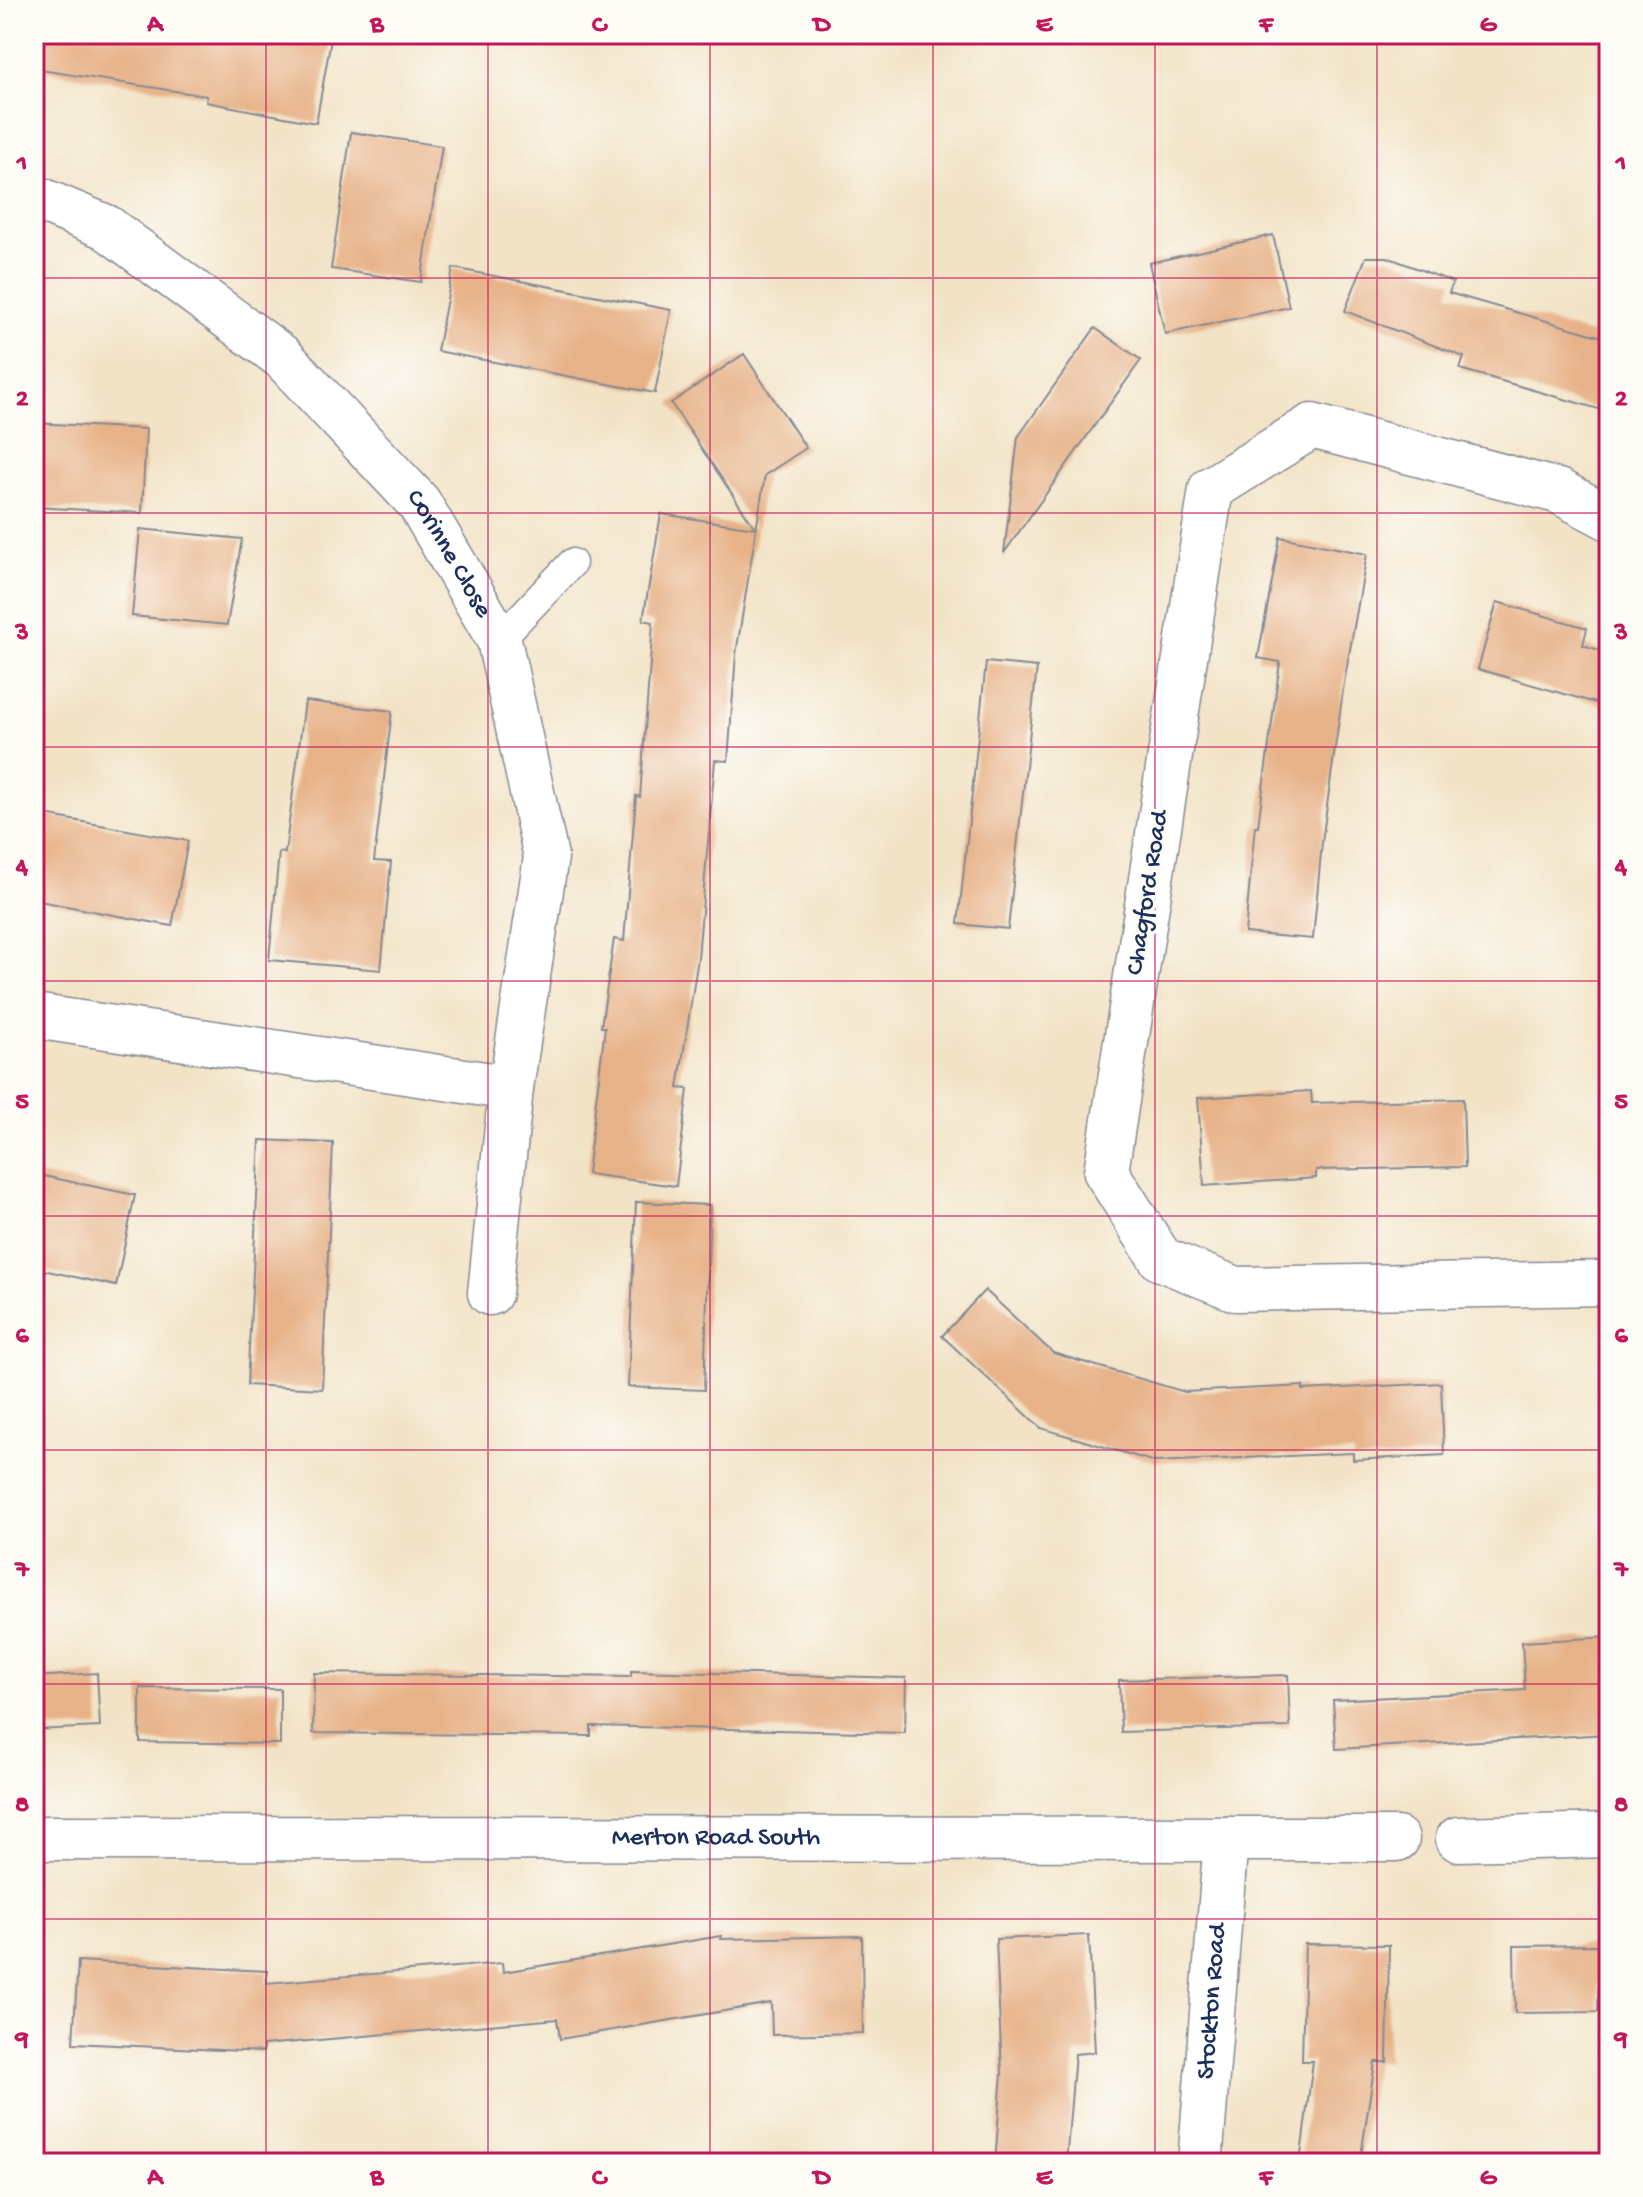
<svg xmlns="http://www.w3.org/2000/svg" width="1643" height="2197" viewBox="0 0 1643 2197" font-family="'Gochi Hand',sans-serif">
<rect width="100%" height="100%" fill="#fdfcf7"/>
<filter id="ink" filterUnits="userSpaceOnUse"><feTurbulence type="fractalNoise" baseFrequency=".0125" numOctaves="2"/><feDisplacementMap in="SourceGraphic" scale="16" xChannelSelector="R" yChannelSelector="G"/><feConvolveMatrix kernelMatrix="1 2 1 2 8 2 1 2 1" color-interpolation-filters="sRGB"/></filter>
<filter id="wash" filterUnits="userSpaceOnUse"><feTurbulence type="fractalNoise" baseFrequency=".006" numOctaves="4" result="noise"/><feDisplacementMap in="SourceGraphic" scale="32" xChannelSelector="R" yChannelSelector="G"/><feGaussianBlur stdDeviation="1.8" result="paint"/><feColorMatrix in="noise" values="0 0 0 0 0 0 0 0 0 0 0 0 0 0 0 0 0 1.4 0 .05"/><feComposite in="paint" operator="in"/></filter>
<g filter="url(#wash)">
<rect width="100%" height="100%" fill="#f2e3c6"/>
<g id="blocks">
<path fill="#e7b288" d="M 34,34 L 332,34 L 316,123 L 206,102 L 207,96 L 34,69 Z
M 351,132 L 442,146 L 421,282 L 331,269 Z
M 1273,235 L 1289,307 L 1165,334 L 1149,263 Z
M 1366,257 L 1387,257 L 1453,282 L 1449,293 L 1609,339 L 1609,412 L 1460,369 L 1464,357 L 1345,311 Z
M 453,268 L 671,310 L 655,393 L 437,351 Z
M 1095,328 L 1141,360 L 1004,553 L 1018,437 Z
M 744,354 L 806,448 L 765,475 L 736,654 L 728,761 L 715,760 L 698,958 L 678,1088 L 688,1089 L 676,1186 L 587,1174 L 605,1027 L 601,1027 L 614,939 L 624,941 L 636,796 L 640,797 L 653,622 L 643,620 L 661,514 L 755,528 L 671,403 Z
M 34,423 L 146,429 L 142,513 L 34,507 Z
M 140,529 L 242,539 L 227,625 L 132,616 Z
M 1280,537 L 1367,554 L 1344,683 L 1322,842 L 1313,939 L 1245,933 L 1255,826 L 1258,826 L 1280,662 L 1258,658 Z
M 1497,602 L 1587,628 L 1583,645 L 1609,653 L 1609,707 L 1478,669 Z
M 986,662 L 1037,667 L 1008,929 L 958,924 Z
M 305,701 L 392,711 L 374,861 L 391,862 L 381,970 L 269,960 L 279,852 L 285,853 Z
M 34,813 L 188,841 L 172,926 L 34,900 Z
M 1311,1091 L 1312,1103 L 1463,1099 L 1465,1167 L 1316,1170 L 1316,1178 L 1204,1186 L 1198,1098 Z
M 260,1140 L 333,1143 L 322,1389 L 247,1385 Z
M 34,1174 L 135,1195 L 116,1286 L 34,1268 Z
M 636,1202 L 710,1205 L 704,1390 L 628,1387 Z
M 985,1290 L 1053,1353 L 1185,1392 L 1303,1386 L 1303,1390 L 1441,1383 L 1444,1455 L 1353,1460 L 1353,1453 L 1155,1462 L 1041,1428 L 942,1336 Z
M 1609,1637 L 1609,1734 L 1336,1749 L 1333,1700 L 1525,1690 L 1522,1642 Z
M 631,1671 L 906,1678 L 905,1733 L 591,1726 L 591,1736 L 313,1733 L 314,1673 L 631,1677 Z
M 97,1673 L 100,1727 L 34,1730 L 34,1677 Z
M 1288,1675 L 1290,1727 L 1121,1732 L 1119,1680 Z
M 140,1688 L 280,1689 L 280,1744 L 140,1742 Z
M 1089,1935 L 1095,2052 L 1075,2054 L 1066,2163 L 995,2163 L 1002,2073 L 996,1939 Z
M 721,1936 L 721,1939 L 862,1936 L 863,2033 L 772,2035 L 771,2003 L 560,2039 L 557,2019 L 263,2045 L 263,2052 L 73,2043 L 78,1961 L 267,1971 L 267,1983 L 502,1963 L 503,1972 Z
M 1305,1944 L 1389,1945 L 1387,2062 L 1375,2062 L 1360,2163 L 1300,2163 L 1313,2061 L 1302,2061 Z
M 1599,1945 L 1598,2012 L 1515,2013 L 1514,1946 Z"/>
</g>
</g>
<g filter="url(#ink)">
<use href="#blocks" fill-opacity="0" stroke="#868992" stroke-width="2"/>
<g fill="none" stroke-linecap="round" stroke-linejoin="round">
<defs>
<path id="lane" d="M 499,640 L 572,563"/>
<g id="street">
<path id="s1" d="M 34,197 L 106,227 L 282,357 L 419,503 L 499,640 L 546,857 L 511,1088 L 34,1016"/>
<path d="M 1609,518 L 1558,491 L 1312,426 L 1211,489 L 1106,1172 L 1161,1259 L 1236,1289 L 1609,1283"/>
<path d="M 490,1293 L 511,1088"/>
<path id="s2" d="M 34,1838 L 1397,1839"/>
<path d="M 1458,1839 L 1609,1835"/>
<path id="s3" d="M 1200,2163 L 1226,1839"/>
</g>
</defs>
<use href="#lane" stroke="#868992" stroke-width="31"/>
<use href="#street" stroke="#868992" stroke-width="47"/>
<use href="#lane" stroke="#fff" stroke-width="28"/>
<use href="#street" stroke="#fff" stroke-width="44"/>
</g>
</g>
<path fill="none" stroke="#c2185b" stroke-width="2" stroke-opacity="0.55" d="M 266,34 L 266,2163M 488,34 L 488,2163M 710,34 L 710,2163M 933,34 L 933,2163M 1155,34 L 1155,2163M 1377,34 L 1377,2163M 34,278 L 1609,278M 34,513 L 1609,513M 34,747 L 1609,747M 34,981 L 1609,981M 34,1216 L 1609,1216M 34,1450 L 1609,1450M 34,1684 L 1609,1684M 34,1919 L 1609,1919"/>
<g text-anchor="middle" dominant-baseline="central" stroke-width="7" stroke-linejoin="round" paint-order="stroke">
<g font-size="26" fill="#1b2f5e" stroke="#fdfcf7">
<text stroke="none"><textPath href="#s1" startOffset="556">Corinne Close</textPath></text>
<text transform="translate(1149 893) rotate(-81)">Chagford Road</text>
<text stroke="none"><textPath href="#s2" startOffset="682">Merton Road South</textPath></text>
<text stroke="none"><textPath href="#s3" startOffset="162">Stockton Road</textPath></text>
</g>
</g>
<rect width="1643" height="2197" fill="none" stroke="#fdfcf7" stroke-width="88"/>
<rect x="44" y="44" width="1555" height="2109" fill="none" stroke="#c2185b" stroke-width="3"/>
<g font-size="26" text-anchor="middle" font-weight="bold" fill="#c2185b">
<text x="155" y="31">A</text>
<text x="377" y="31">B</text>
<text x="599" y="31">C</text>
<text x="822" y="31">D</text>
<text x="1044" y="31">E</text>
<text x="1266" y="31">F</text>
<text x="1488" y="31">G</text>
<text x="22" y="170">1</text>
<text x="1621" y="170">1</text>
<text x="22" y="405">2</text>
<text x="1621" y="405">2</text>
<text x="22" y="639">3</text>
<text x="1621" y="639">3</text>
<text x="22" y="873">4</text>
<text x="1621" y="873">4</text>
<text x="22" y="1108">5</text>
<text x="1621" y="1108">5</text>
<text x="22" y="1342">6</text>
<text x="1621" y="1342">6</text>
<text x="22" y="1576">7</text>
<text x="1621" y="1576">7</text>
<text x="22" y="1811">8</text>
<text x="1621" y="1811">8</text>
<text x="22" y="2045">9</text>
<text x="1621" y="2045">9</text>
<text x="155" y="2184">A</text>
<text x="377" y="2184">B</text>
<text x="599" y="2184">C</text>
<text x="822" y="2184">D</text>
<text x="1044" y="2184">E</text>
<text x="1266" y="2184">F</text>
<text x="1488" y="2184">G</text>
</g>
</svg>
